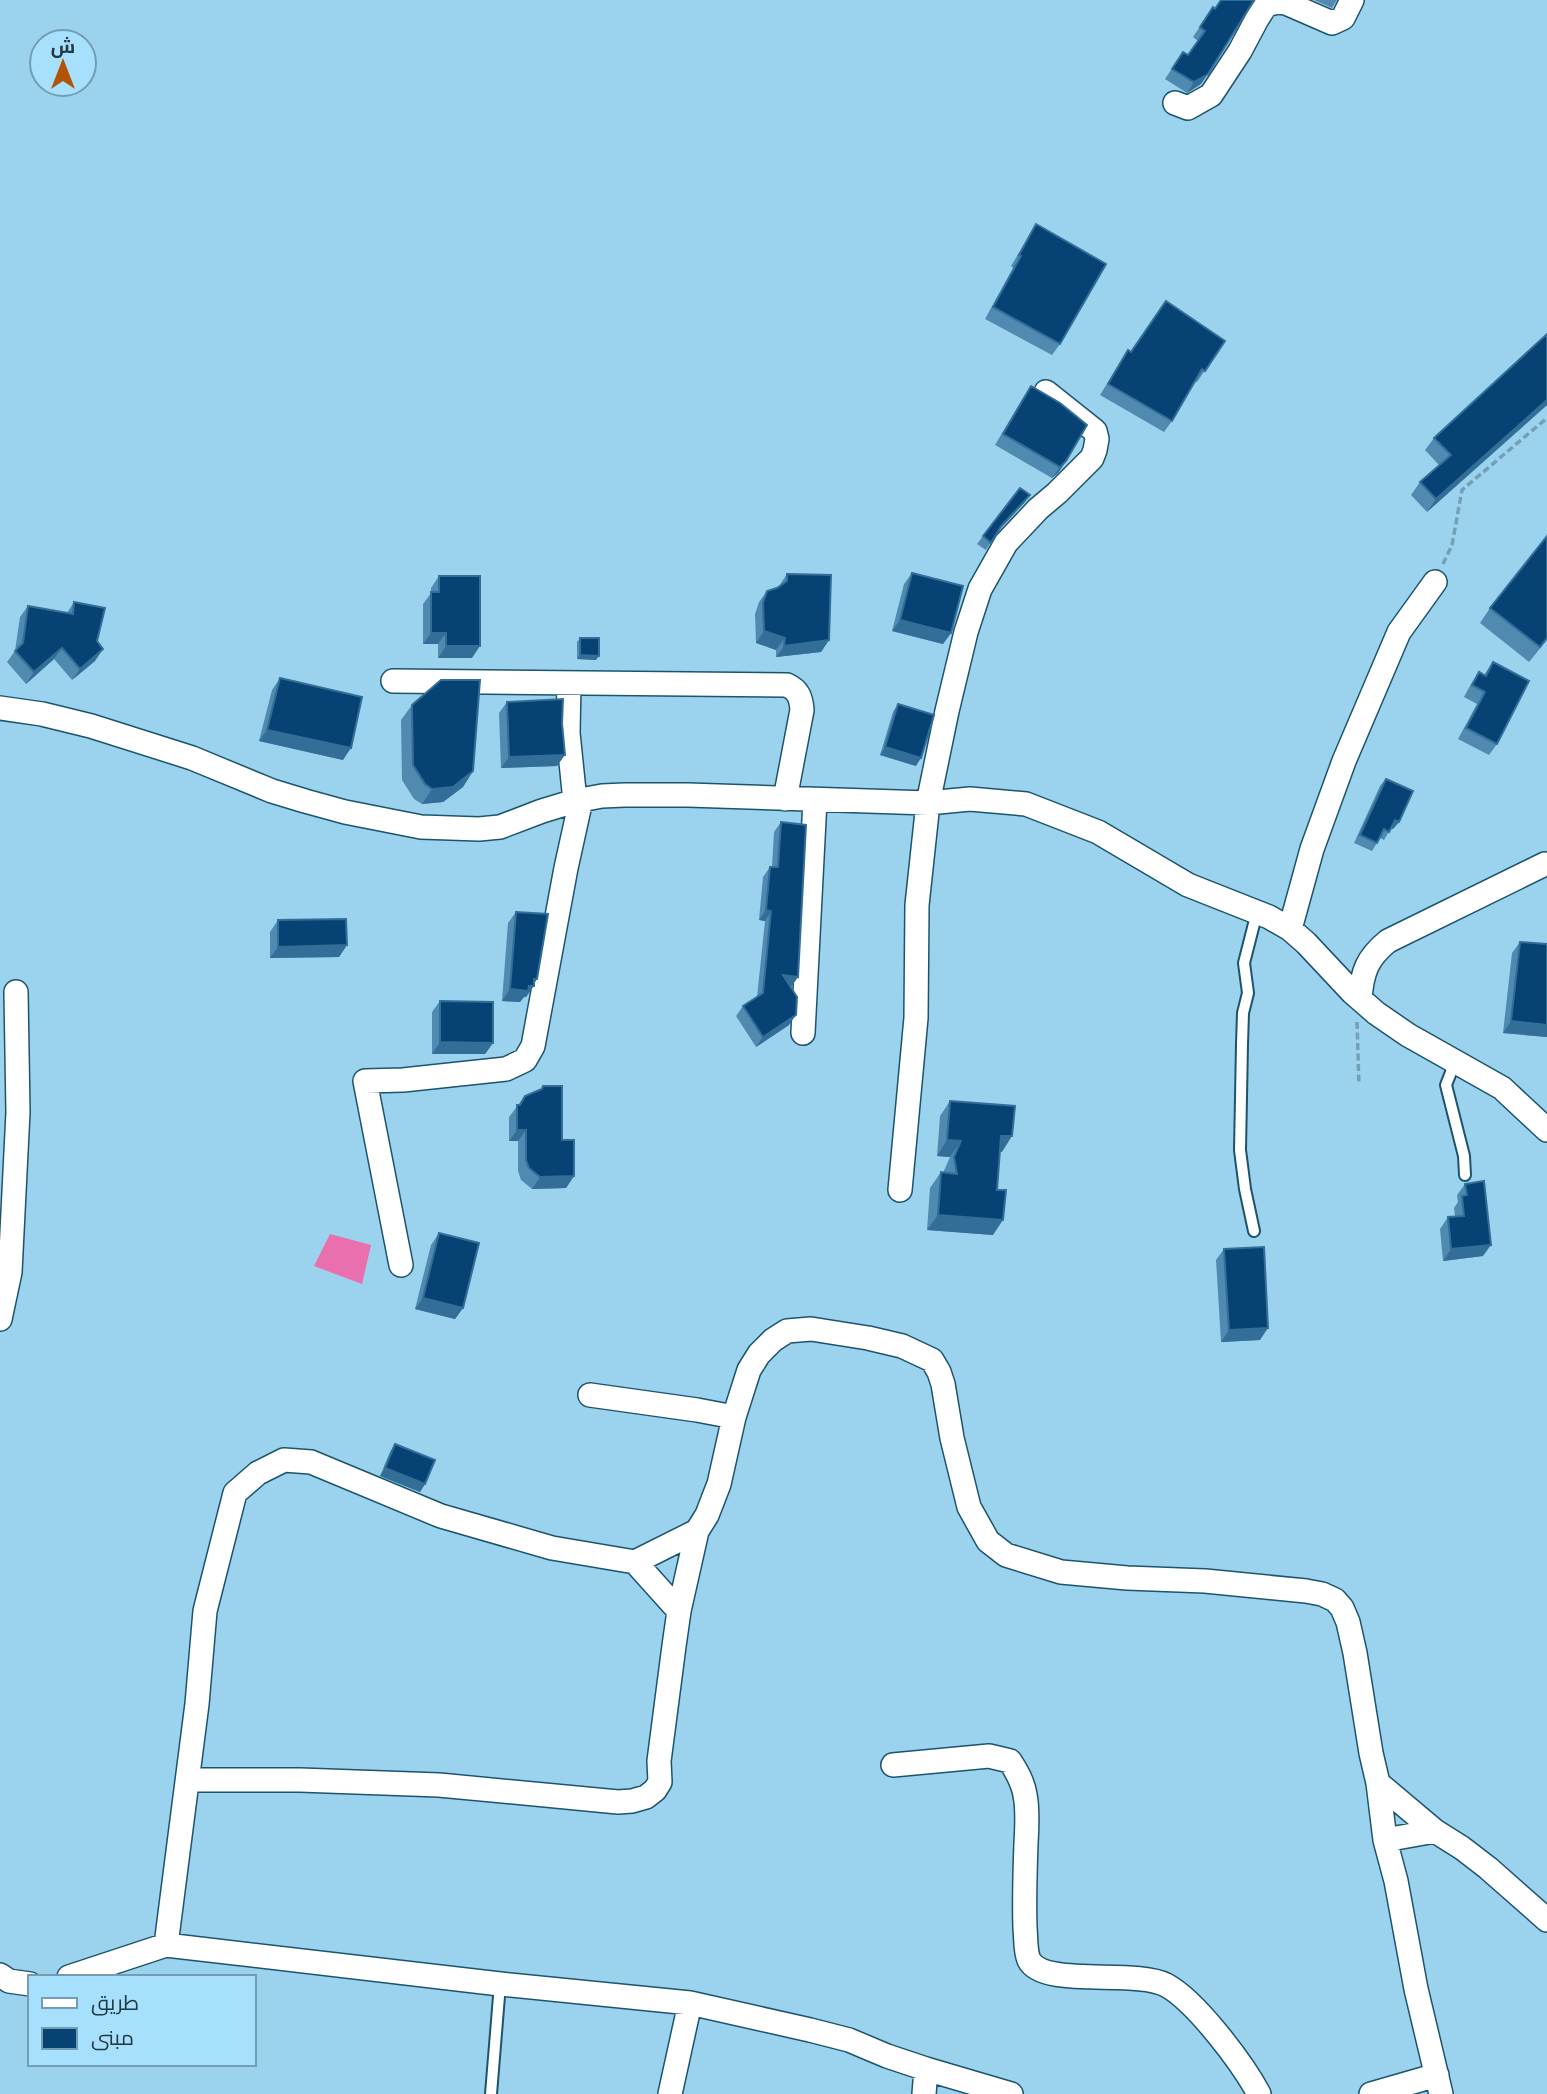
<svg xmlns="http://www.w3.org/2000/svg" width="1547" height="2094" viewBox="0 0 1547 2094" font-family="'Space Grotesk',Cairo,sans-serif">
<rect width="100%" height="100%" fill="#9bd3ef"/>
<path fill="#ea6faf" d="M 330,1234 L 371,1245 L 362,1284 L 314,1266 Z"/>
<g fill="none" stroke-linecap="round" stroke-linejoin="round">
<defs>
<path id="lane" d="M 1455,1062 L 1446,1085 L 1464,1156 L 1465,1175
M 1254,1231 L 1245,1189 L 1240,1150 L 1242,1044 L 1243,1013 L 1248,993 L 1244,963 L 1257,912
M 491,2094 L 500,1984"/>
<path id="street" d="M 1175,103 L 1188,108 L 1211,95 L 1240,51 L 1257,19 L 1266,5 L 1278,2 L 1286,3 L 1332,23 L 1343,18 L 1352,0
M 393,681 L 787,685 C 798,690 801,697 802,710 L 785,799
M 569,683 L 568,733 L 575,801
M 0,708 L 42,714 L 91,726 L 192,758 L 272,791 L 305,801 L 345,812 L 421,827 L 479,829 L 500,827 L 542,811 L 575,801 L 602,796 L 625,795 L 688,795 L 928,803 L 970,799 L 1026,804 L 1098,832 L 1188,885 L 1269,917 L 1290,929 L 1306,943 L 1352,992 L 1376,1013 L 1408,1035 L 1502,1088 L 1547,1130
M 1290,929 L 1312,849 L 1344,761 L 1399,632 L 1435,582
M 1360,999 C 1362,972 1367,958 1388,941 L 1545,864
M 803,1033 L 815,800
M 900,1190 L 916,1018 L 917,905 L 928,803 L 947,711 L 966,632 L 980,589 L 1006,543 L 1038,509 L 1057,493 L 1092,458 L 1095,450 L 1097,439 L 1095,431 L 1046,392
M 401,1265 L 365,1081 L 403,1080 L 506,1069 L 525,1060 L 533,1046 L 566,868 L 581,800
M 0,1319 L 10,1272 L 18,1112 L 16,992
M 590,1395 L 697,1410 L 734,1417
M 635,1562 L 679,1611
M 893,1765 L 989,1756 L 1010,1761 C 1017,1772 1023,1782 1025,1795 C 1028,1809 1027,1827 1026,1843 C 1025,1871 1024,1899 1025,1928 C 1026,1937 1025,1951 1029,1960 C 1043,1988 1135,1969 1166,1985 C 1196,2001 1243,2064 1259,2094
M 188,1780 L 300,1780 L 439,1785 L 618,1802 L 632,1801 L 646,1797 L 655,1790 L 660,1782 L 659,1761 L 674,1646 L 679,1611 L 697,1531 L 707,1515 L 719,1484 L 734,1417 L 749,1370 L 759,1354 L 773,1340 L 787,1331 L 811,1329 L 868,1338 L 902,1346 L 932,1360 L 939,1372 L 943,1384 L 952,1438 L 969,1507 L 988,1541 L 1006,1555 L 1061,1572 L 1127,1578 L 1205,1581 L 1306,1591 L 1322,1594 L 1335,1600 L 1342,1608 L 1348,1622 L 1355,1653 L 1371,1753 L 1378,1783 L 1385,1840 L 1396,1881 L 1416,1989 L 1441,2094
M 1378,1783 L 1435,1831 L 1462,1848 L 1488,1868 L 1547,1920
M 1385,1840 L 1435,1831
M 166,1945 L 197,1704 L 205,1611 L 235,1493 L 258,1473 L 284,1460 L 311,1462 L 441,1516 L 552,1548 L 635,1562 L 697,1531
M 0,1975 L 9,1981 L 30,1984
M 69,1977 L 166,1945 L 500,1984 L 690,2003 L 810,2030 L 849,2040 L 887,2056 L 926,2069 L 1011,2094
M 670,2094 L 690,2003
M 924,2094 L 926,2069
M 1371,2094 L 1437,2075"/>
</defs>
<use href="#lane" stroke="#1c546c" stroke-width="14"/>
<use href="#street" stroke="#1c546c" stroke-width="26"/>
<path stroke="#73a0b6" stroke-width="3.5" stroke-dasharray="7 3.5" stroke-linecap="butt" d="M 1443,564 L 1452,545 L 1462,490 L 1547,418
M 1357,1022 L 1359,1085"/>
<use href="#lane" stroke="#fff" stroke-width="10"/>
<use href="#street" stroke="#fff" stroke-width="23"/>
</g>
<path fill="#508ab1" d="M 1314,0 L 1337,0 L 1332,8 Z
M 1213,7 L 1201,84 L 1187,93 L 1165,79 L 1183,52 L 1188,55 L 1198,41 L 1193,37 Z
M 1036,224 L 1060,344 L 1052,355 L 985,319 L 1013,268 L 1011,266 Z
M 1547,334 L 1547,405 L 1427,512 L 1411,495 L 1420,482 L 1439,465 L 1425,450 L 1434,438 Z
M 1225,341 L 1197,382 L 1195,381 L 1172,421 L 1164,432 L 1100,395 L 1128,350 L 1131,352 Z
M 1031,386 L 1066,461 L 1058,473 L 1052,478 L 995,445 L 1023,398 Z
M 1030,495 L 1024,503 L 998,531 L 986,550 L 977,544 L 983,536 Z
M 912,573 L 951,633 L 943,644 L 892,631 L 904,584 Z
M 787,574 L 829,640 L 821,652 L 776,657 L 776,650 L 756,643 L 755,614 L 759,602 L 767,591 L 779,586 Z
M 439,576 L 472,658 L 438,658 L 438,644 L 423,644 L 423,604 L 431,593 L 431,588 Z
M 74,602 L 97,641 L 95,661 L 72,680 L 54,659 L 26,684 L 7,662 L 15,651 L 20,617 L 28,606 L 67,613 Z
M 1490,608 L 1547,639 L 1529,662 L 1480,623 Z
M 580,638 L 596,660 L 577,659 L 577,642 Z
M 1493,662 L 1497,744 L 1489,755 L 1458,739 L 1477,704 L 1464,697 L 1471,684 L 1479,672 L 1484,675 Z
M 280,678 L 343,760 L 259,741 L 272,690 Z
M 507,702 L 557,766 L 501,768 L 499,713 Z
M 898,704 L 916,766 L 880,755 L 893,712 Z
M 412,705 L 473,771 L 463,787 L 443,802 L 422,804 L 414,799 L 402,780 L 401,720 Z
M 1386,779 L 1399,822 L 1393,829 L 1391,828 L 1384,840 L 1380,838 L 1372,851 L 1354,843 L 1380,786 Z
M 781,822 L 798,977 L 791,986 L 789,1025 L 756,1047 L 736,1016 L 743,1006 L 757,997 L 765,921 L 759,920 L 763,877 L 770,867 L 772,867 L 774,832 Z
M 516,912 L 537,979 L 526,997 L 524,997 L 520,1002 L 502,1001 L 508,923 Z
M 278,920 L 347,945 L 339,957 L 270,958 L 270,932 Z
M 1520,942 L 1547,1037 L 1503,1033 L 1512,953 Z
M 440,1001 L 493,1043 L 485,1054 L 432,1054 L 432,1012 Z
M 543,1086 L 574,1176 L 566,1188 L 532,1189 L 521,1180 L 518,1171 L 518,1141 L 509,1141 L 509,1117 L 525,1096 L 540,1090 Z
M 950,1101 L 1002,1152 L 1000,1152 L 993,1235 L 927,1230 L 930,1188 L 941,1172 L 943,1173 L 950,1157 L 937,1156 L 940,1116 Z
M 1465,1184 L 1483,1256 L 1443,1261 L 1440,1229 L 1448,1217 L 1455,1216 L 1454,1208 L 1458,1202 L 1457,1195 Z
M 439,1233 L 463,1308 L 455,1319 L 415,1309 L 431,1245 Z
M 1224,1249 L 1260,1340 L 1221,1342 L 1216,1260 Z
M 395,1444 L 425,1484 L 420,1492 L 380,1476 L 390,1452 Z"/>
<path fill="#336e98" d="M 1208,74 L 1201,84 L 1187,93 L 1194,82 Z
M 1547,400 L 1547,405 L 1427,512 L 1436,499 Z
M 1066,461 L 1058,473 L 1052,478 L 1060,467 Z
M 1030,495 L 1024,503 L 996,533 L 1001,526 Z
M 900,620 L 951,633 L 943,644 L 892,631 Z
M 764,631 L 785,638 L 776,650 L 756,643 Z
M 431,633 L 446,633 L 438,644 L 423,644 Z
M 1547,638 L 1547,639 L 1529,662 L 1540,647 Z
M 829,640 L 821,652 L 776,657 L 784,646 Z
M 446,646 L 480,646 L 472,658 L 438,658 Z
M 62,648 L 54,659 L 26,684 L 34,672 Z
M 103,649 L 95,661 L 72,680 L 80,669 Z
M 580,655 L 599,656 L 596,660 L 577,659 Z
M 267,730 L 351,748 L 343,760 L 259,741 Z
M 885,747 L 921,758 L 916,766 L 880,755 Z
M 565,755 L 557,766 L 501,768 L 509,757 Z
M 473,771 L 463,787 L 443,802 L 422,804 L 432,789 Z
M 1395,820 L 1399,822 L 1393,829 L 1389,828 Z
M 766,910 L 771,911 L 765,921 L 759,920 Z
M 347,945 L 339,957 L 270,958 L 278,947 Z
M 783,975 L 798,977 L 791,987 L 776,985 Z
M 534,979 L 537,979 L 532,986 L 534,986 L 526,997 L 524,997 L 520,1002 L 502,1001 L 510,989 Z
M 796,1015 L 789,1025 L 756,1047 L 763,1037 Z
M 1511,1021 L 1547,1025 L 1547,1037 L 1503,1033 Z
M 440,1042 L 493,1043 L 485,1054 L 432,1054 Z
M 517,1130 L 526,1130 L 518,1141 L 509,1141 Z
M 1001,1136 L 1012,1136 L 1002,1152 L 990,1151 Z
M 947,1140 L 961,1141 L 950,1157 L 937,1156 Z
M 574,1176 L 566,1188 L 532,1189 L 540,1177 Z
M 938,1215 L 1003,1220 L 993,1235 L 927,1230 Z
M 1491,1245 L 1483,1256 L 1443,1261 L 1451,1249 Z
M 423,1298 L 463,1308 L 455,1319 L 415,1309 Z
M 1268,1328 L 1260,1340 L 1221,1342 L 1229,1330 Z
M 385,1468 L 425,1484 L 420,1492 L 380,1476 Z"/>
<path fill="#064273" stroke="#336e98" stroke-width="2" d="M 1221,0 L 1254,0 L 1208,74 L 1194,82 L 1172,69 L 1183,52 L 1188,55 L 1205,31 L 1200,27 L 1213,7 L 1215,9 Z
M 1036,224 L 1106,264 L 1060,344 L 993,307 L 1021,256 L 1019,255 Z
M 1166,301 L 1225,341 L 1205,371 L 1202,369 L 1172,421 L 1108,384 L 1128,350 L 1131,352 Z
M 1547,334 L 1547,400 L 1436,499 L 1420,482 L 1451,455 L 1434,438 Z
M 1031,386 L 1060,403 L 1087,425 L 1066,461 L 1060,467 L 1003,434 Z
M 1020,488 L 1030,495 L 1001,526 L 991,543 L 983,536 Z
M 1547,536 L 1547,638 L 1540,647 L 1490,608 Z
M 912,573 L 963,586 L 951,633 L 900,620 Z
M 787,574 L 831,575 L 829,640 L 784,646 L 785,638 L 764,631 L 763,603 L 767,591 L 777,588 L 787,581 Z
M 439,576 L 480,576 L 480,646 L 446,646 L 446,633 L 431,633 L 431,592 L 439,592 Z
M 74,602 L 105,608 L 97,641 L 103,649 L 80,669 L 62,648 L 34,672 L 15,651 L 23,643 L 28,606 L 73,614 Z
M 580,638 L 599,638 L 599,656 L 580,655 Z
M 1493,662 L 1529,681 L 1497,744 L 1466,728 L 1485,692 L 1472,685 L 1479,672 L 1486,676 Z
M 280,678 L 362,697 L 351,748 L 267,730 Z
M 441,680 L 480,680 L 473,771 L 453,787 L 432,789 L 425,784 L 413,765 L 412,705 Z
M 563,699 L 562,723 L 565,755 L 509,757 L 507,702 Z
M 898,704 L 934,715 L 921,758 L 885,747 Z
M 1386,779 L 1413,791 L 1399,822 L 1395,820 L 1389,832 L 1384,829 L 1377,843 L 1360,835 Z
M 781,822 L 806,825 L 798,977 L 783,975 L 797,997 L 796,1015 L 763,1037 L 743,1006 L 763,993 L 771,911 L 766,910 L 770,867 L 778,867 Z
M 516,912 L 548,914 L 537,979 L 534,979 L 534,986 L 529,986 L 528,991 L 510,989 Z
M 346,919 L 347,945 L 278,947 L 278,920 Z
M 1520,942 L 1547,944 L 1547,1025 L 1511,1021 Z
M 440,1001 L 493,1002 L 493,1043 L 440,1042 Z
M 543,1086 L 562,1086 L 562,1140 L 574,1140 L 574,1176 L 540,1177 L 529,1168 L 526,1160 L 526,1130 L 517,1130 L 517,1105 L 520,1105 L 525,1096 L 542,1089 Z
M 950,1101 L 1015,1106 L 1012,1136 L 1001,1136 L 997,1190 L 1006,1190 L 1003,1220 L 938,1215 L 941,1172 L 957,1174 L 954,1157 L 961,1141 L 947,1140 Z
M 1484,1181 L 1491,1245 L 1451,1249 L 1448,1217 L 1464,1216 L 1462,1196 L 1467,1195 L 1465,1184 Z
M 439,1233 L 479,1243 L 463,1308 L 423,1298 Z
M 1264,1247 L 1268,1328 L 1229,1330 L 1224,1249 Z
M 395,1444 L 435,1460 L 425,1484 L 385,1468 Z"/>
<rect x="28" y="1975" width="228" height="91" fill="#a7e0fc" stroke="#729db2" stroke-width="2"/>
<rect x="42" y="1998" width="35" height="10" fill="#ffffff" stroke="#729db2" stroke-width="2"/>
<text x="91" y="2010" font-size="21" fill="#223944">طريق</text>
<rect x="42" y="2028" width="35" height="21" fill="#064273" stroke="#729db2" stroke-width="2"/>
<text x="91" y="2045" font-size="21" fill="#223944">مبنى</text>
<g transform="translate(63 63)"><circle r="33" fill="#a7e0fc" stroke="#729db2" stroke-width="2"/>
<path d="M0-5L12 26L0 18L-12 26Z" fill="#b25307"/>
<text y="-10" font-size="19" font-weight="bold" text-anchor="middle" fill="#223944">ش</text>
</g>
</svg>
